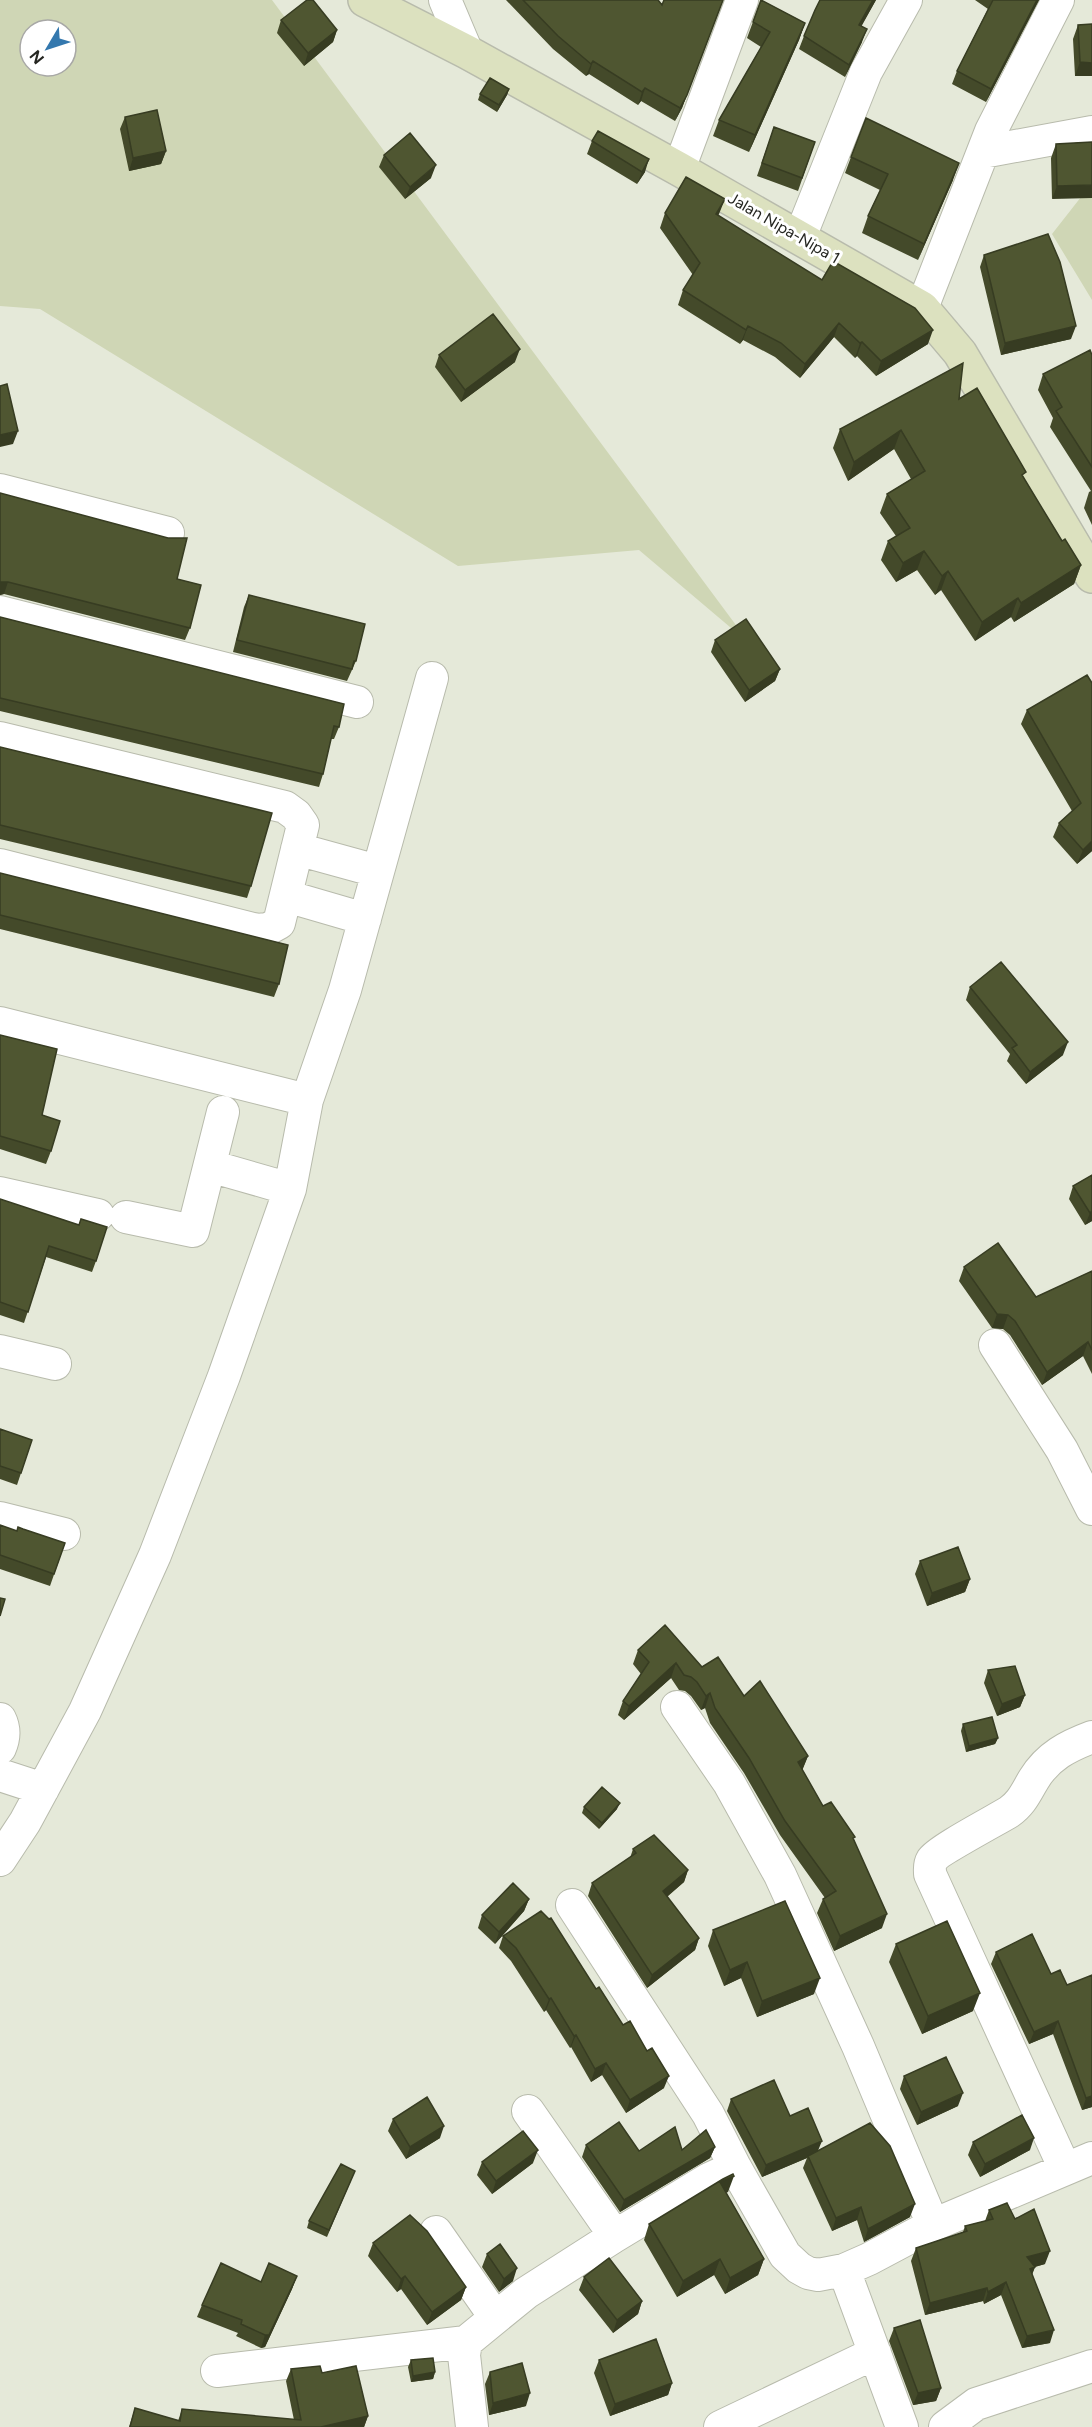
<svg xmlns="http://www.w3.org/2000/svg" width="1092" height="2427" viewBox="0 0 1092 2427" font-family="Figtree,sans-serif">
<rect width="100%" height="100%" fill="#e5e9d9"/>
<path fill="#cfd6b5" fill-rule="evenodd" d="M 0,0 L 272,0 L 750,644 L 639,550 L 458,566 L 40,309 L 0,306 ZM 30,30 L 66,30 L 66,66 L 30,66 Z
M 1092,183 L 1092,300 L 1052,234 Z"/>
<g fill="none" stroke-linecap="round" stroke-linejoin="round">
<defs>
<path id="street" d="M 445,0 L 467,52
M 983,152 L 1092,132
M 679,169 L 742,0
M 800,237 L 866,72 L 906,0
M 922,308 L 991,131 L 1058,0
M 0,490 L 168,533
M 0,612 L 357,702
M 0,738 L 285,807 L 296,815 L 303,825 L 279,923 L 268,929 L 257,930 L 0,865
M 297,849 L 377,871
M 286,896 L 365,919
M 0,1023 L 307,1100
M 210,1166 L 290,1189
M 0,1193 L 98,1215
M 126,1217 L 193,1231 L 223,1112
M 995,1345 L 1062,1450 L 1092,1509
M 0,1351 L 55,1364
M 0,1518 L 64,1534
M 677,1707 L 729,1783 L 780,1875 L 858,2046 L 933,2225
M 0,1719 C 5,1729 4,1739 0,1748
M 0,1775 L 43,1789
M 0,1860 L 25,1822 L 85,1711 L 155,1555 L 224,1376 L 290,1189 L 307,1100 L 345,990 L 432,678
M 572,1905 L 708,2114 L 735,2167
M 528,2111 L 615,2236 L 709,2179 L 735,2167 L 785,2255 L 799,2268 L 808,2273 L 818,2275 L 844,2270 L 869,2259 L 933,2225 L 1092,2158
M 1065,2169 L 930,1874 C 930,1869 929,1865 932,1860 C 937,1851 996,1820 1009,1812 C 1022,1803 1026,1792 1034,1779 C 1048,1756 1068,1746 1092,1737
M 436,2232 L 495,2317
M 844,2270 L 902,2427
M 217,2371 L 466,2342
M 472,2427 L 464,2355 L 466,2342 L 526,2293 L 615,2236
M 720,2427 L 875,2353
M 945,2427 L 976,2404 L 1092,2366"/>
<path id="secondary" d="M 365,0 L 467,52 L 679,169 L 922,308 L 960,353 L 1092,576"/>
</defs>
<use href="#street" stroke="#b8bbac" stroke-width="34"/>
<use href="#secondary" stroke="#b8bbac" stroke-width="36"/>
<use href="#street" stroke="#fff" stroke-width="32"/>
<use href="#secondary" stroke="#dce1bf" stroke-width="33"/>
</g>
<path fill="#444a2a" d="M 506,0 L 658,0 L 662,5 L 723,0 L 682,108 L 675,121 L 641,101 L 638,105 L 589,74 L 586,76 L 553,49 Z
M 761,0 L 805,23 L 799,40 L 749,152 L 713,136 L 719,120 L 761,47 L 747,38 Z
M 820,0 L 876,0 L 861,26 L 862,42 L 845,77 L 799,49 L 804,36 Z
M 975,0 L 1039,0 L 986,102 L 952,84 L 957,71 L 988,9 Z
M 281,20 L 337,30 L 333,42 L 304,66 L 277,33 Z
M 1092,24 L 1092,76 L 1075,76 L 1073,39 L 1078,25 Z
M 509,89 L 507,95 L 497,112 L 478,100 L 480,94 Z
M 125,117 L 166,151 L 161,164 L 129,171 L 120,129 Z
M 774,127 L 815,142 L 798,191 L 757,176 Z
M 592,141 L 645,172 L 637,184 L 587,154 Z
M 1092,142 L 1052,199 L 1051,158 L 1056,144 Z
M 384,155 L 431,178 L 405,199 L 379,167 Z
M 851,157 L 953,180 L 918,260 L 862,233 L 868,216 L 880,190 L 845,173 Z
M 665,213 L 822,280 L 928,344 L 876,376 L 857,356 L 855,358 L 834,337 L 800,378 L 775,357 L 743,340 L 740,344 L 678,305 L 683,290 L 693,275 L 660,228 Z
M 984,255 L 1071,339 L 1001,355 L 980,267 Z
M 439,355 L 515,362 L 461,402 L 435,367 Z
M 1092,355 L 1092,525 L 1084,508 L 1089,492 L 1091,491 L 1050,427 L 1053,418 L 1038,390 L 1043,374 Z
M 959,399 L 1024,479 L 1062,541 L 1081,565 L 1074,584 L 1014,622 L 1011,617 L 975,641 L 941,590 L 935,595 L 917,570 L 896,582 L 881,560 L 888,541 L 896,536 L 880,513 L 887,494 L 911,479 L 894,449 L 848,481 L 833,448 L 840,429 Z
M 0,493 L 177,579 L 190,628 L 185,640 L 4,594 L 0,595 Z
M 249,595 L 356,661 L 347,681 L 233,652 L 244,607 Z
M 0,617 L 339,727 L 334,739 L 331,739 L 323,774 L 319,787 L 0,711 Z
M 715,640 L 780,669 L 775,681 L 745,702 L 711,652 Z
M 1092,683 L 1092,851 L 1077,864 L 1053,837 L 1059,823 L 1072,811 L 1021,724 L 1027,710 Z
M 0,747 L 251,886 L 247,898 L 0,839 Z
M 0,873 L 279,984 L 274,997 L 0,929 Z
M 970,987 L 1063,1055 L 1026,1084 L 1007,1061 L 1010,1054 L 966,1000 Z
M 0,1035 L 42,1115 L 51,1151 L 46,1164 L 0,1149 Z
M 1092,1175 L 1092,1221 L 1085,1225 L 1069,1199 L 1073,1186 Z
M 0,1199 L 96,1261 L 92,1272 L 46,1257 L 24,1323 L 0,1315 Z
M 964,1267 L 1036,1297 L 1092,1271 L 1092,1374 L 1083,1356 L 1042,1385 L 1010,1335 L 1003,1329 L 992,1328 L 959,1281 Z
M 0,1429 L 21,1473 L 17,1485 L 0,1479 Z
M 0,1525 L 17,1531 L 65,1543 L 50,1586 L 0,1569 Z
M 920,1561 L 970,1579 L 965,1592 L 927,1606 L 915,1574 Z
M 638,1650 L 702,1667 L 744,1696 L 808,1756 L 802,1770 L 823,1806 L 854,1840 L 882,1928 L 834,1951 L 817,1913 L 823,1899 L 825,1898 L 780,1835 L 744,1773 L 710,1723 L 705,1708 L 701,1710 L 691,1696 L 685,1691 L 679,1690 L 671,1678 L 624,1720 L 618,1715 L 623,1701 L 641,1674 L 633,1664 Z
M 988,1670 L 1025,1695 L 1020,1707 L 997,1716 L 984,1683 Z
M 963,1724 L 998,1738 L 995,1744 L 966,1752 L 961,1731 Z
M 584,1807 L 617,1809 L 599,1829 L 582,1813 Z
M 633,1849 L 688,1870 L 684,1882 L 667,1897 L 699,1938 L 695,1950 L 647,1988 L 588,1896 L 592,1883 L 630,1858 Z
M 529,1899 L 524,1911 L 495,1944 L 478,1928 L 482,1915 Z
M 713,1930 L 814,1994 L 757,2017 L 741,1978 L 724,1986 L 708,1946 Z
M 503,1936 L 596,1989 L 623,2025 L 664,2088 L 626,2113 L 602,2075 L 591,2082 L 571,2047 L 570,2048 L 546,2010 L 544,2012 L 511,1961 L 499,1948 Z
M 896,1944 L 973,2011 L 922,2034 L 889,1962 Z
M 996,1952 L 1051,1974 L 1067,1985 L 1092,2107 L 1082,2110 L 1053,2034 L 1029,2044 L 991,1964 Z
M 904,2076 L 958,2106 L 917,2125 L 900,2089 Z
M 731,2099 L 790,2116 L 818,2150 L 910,2217 L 864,2242 L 857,2220 L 832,2231 L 803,2168 L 807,2158 L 762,2177 L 727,2111 Z
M 393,2119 L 440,2138 L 406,2159 L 388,2131 Z
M 973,2142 L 1030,2150 L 980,2177 L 968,2155 Z
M 586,2145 L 639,2151 L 682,2150 L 715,2147 L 710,2158 L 620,2212 L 582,2157 Z
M 482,2162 L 533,2163 L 492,2194 L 477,2175 Z
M 355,2171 L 327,2237 L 307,2228 L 309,2221 Z
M 728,2192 L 726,2193 L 764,2259 L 758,2275 L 725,2294 L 714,2275 L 677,2297 L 644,2240 L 649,2224 Z
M 989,2210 L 1015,2219 L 1045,2264 L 1035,2267 L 1032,2275 L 1050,2343 L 1022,2348 L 1001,2295 L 984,2304 L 983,2301 L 925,2315 L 911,2261 L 916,2248 L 963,2232 L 965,2226 L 985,2221 Z
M 373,2243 L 466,2287 L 461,2300 L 427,2325 L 401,2289 L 397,2292 L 368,2256 Z
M 487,2254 L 513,2281 L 499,2292 L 482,2267 Z
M 297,2276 L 292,2289 L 265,2347 L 261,2348 L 236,2336 L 238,2333 L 197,2317 L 202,2305 L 261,2282 Z
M 584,2277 L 642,2301 L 638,2314 L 613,2333 L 579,2290 Z
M 894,2328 L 941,2388 L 936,2401 L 913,2405 L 889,2341 Z
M 411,2360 L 435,2372 L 433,2379 L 411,2382 L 408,2367 Z
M 599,2360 L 672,2383 L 668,2395 L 610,2416 L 594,2373 Z
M 291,2369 L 322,2373 L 368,2416 L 364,2427 L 129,2427 L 135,2408 L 178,2421 L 182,2409 L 294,2420 L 286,2381 Z
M 490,2372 L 526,2406 L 489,2415 L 485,2384 Z"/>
<path fill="#373c22" d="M 723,0 L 682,108 L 675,121 L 680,108 Z
M 873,0 L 876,0 L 855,38 L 859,25 Z
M 1037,0 L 1039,0 L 986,102 L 991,89 Z
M 805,23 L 799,40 L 749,152 L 755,135 Z
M 867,29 L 862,42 L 845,77 L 849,65 Z
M 337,30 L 333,42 L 304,66 L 308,53 Z
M 593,61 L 589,74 L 586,76 L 591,64 Z
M 1080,62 L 1092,63 L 1092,76 L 1075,76 Z
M 645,88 L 641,101 L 638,105 L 642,92 Z
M 509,89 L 507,95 L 497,112 L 499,105 Z
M 166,151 L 161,164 L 129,171 L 133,158 Z
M 649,159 L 645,172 L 637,184 L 642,172 Z
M 959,163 L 953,180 L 918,260 L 924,244 Z
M 436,165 L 431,178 L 405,199 L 410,187 Z
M 1092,185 L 1092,198 L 1052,199 L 1057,186 Z
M 725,199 L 719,214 L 711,228 L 716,214 Z
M 839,323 L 834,337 L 800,378 L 805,364 Z
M 748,326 L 743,340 L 740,344 L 746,330 Z
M 1076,326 L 1071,339 L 1001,355 L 1005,343 Z
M 933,330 L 928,344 L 876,376 L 881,361 Z
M 862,342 L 857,356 L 855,358 L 860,343 Z
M 520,349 L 515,362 L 461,402 L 465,390 Z
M 901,430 L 894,449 L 848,481 L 854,462 Z
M 18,431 L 13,444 L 0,447 L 0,435 Z
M 924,551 L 917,570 L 896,582 L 903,563 Z
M 1081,565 L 1074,584 L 1014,622 L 1021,603 Z
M 948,571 L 941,590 L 935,595 L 942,576 Z
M 0,582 L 8,582 L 4,594 L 0,595 Z
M 1018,598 L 1011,617 L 975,641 L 982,622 Z
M 780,669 L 775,681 L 745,702 L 749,690 Z
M 1092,841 L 1092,851 L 1077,864 L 1083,850 Z
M 1068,1042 L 1063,1055 L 1026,1084 L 1030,1072 Z
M 1092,1211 L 1092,1221 L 1085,1225 L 1090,1213 Z
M 997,1314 L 1008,1315 L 1003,1329 L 992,1328 Z
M 1088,1342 L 1083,1356 L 1042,1385 L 1047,1372 Z
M 970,1579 L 965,1592 L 927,1606 L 932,1593 Z
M 676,1663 L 671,1678 L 624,1720 L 629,1706 Z
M 710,1693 L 705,1708 L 701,1710 L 706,1696 Z
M 1025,1695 L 1020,1707 L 997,1716 L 1002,1704 Z
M 998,1738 L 995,1744 L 966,1752 L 969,1746 Z
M 808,1756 L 802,1771 L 798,1762 Z
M 620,1803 L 617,1809 L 599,1829 L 602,1823 Z
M 688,1870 L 684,1882 L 658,1904 L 663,1891 Z
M 529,1899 L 524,1911 L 495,1944 L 499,1932 Z
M 887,1914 L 882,1928 L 834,1951 L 840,1936 Z
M 699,1938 L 695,1950 L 647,1988 L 652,1975 Z
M 747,1962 L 741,1978 L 724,1986 L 730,1970 Z
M 820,1978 L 814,1994 L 757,2017 L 762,2001 Z
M 980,1993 L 973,2011 L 922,2034 L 928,2016 Z
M 551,1998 L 546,2010 L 544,2012 L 549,1999 Z
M 1058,2021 L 1053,2034 L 1029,2044 L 1034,2032 Z
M 576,2035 L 571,2047 L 570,2048 L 574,2036 Z
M 606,2063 L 602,2075 L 591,2082 L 595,2069 Z
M 669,2076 L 664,2088 L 626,2113 L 630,2100 Z
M 963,2093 L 958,2106 L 917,2125 L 921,2112 Z
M 1092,2096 L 1092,2107 L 1082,2110 L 1086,2098 Z
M 444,2126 L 440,2138 L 406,2159 L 410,2147 Z
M 1034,2138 L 1030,2150 L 980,2177 L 985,2164 Z
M 822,2141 L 817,2153 L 808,2156 L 807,2158 L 762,2177 L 766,2165 Z
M 715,2147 L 710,2158 L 620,2212 L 624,2200 Z
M 538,2150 L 533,2163 L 492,2194 L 496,2181 Z
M 734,2176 L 728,2192 L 714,2198 L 720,2182 Z
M 915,2204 L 910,2217 L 864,2242 L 868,2229 Z
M 861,2207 L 857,2220 L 832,2231 L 836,2218 Z
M 1050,2251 L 1045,2264 L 1023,2270 L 1027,2257 Z
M 720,2259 L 714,2275 L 677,2297 L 683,2281 Z
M 764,2259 L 758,2275 L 725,2294 L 730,2278 Z
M 1035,2267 L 1030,2279 L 1030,2269 Z
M 517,2268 L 513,2281 L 499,2292 L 504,2279 Z
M 297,2276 L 292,2289 L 265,2347 L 261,2348 L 265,2335 Z
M 405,2276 L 401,2289 L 397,2292 L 401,2279 Z
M 1006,2282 L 1001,2295 L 984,2304 L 988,2292 Z
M 466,2287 L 461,2300 L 427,2325 L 432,2312 Z
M 987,2288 L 983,2301 L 925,2315 L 930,2303 Z
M 642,2301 L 638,2314 L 613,2333 L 617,2320 Z
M 1054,2330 L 1050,2343 L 1022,2348 L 1027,2336 Z
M 435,2372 L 433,2379 L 411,2382 L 413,2376 Z
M 672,2383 L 668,2395 L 610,2416 L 615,2404 Z
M 941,2388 L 936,2401 L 913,2405 L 918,2393 Z
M 530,2393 L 526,2406 L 489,2415 L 493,2403 Z
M 368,2416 L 364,2427 L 321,2427 Z"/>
<path fill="#4f5631" stroke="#373c22" stroke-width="1.5" d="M 307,0 L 313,0 L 337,30 L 308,53 L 281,20 Z
M 523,0 L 658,0 L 662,5 L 664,0 L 723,0 L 687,95 L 680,108 L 645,88 L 642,92 L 593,61 L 591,64 L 558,36 Z
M 761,0 L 805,23 L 755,135 L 719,120 L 770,32 L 753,22 Z
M 820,0 L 873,0 L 859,25 L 867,29 L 849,65 L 804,36 L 815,10 Z
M 993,0 L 1037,0 L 991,89 L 957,71 Z
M 1092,24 L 1092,63 L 1080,62 L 1078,25 Z
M 490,78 L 509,89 L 499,105 L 480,94 Z
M 157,110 L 166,151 L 133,158 L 125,117 Z
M 866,118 L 959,163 L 924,244 L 868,216 L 888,174 L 851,157 Z
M 774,127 L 815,142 L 802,178 L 762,163 Z
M 598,131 L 649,159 L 642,172 L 592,141 Z
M 410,133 L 436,165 L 410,187 L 384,155 Z
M 1092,142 L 1092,185 L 1057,186 L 1056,144 Z
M 686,177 L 725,199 L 716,214 L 822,280 L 833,261 L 915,308 L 933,330 L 881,361 L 862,342 L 860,343 L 839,323 L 805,364 L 781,343 L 748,326 L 746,330 L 683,290 L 700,263 L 665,213 Z
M 1048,234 L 1060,262 L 1076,326 L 1005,343 L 984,255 Z
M 493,314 L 520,349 L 465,390 L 439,355 Z
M 1090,350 L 1092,355 L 1092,467 L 1056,411 L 1062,407 L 1043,374 Z
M 963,363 L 959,399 L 977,388 L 1026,472 L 1022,475 L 1062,541 L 1065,539 L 1081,565 L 1021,603 L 1018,598 L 982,622 L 948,571 L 942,576 L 924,551 L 903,563 L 888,541 L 910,528 L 887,494 L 925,471 L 901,430 L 854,462 L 840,429 Z
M 7,384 L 18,431 L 0,435 L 0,386 Z
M 0,493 L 168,538 L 187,538 L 177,579 L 201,585 L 190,628 L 8,582 L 0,582 Z
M 249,595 L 365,624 L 356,661 L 354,661 L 352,669 L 237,640 Z
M 0,617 L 344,704 L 339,727 L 334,726 L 323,774 L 0,698 Z
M 746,619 L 780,669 L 749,690 L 715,640 Z
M 1087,675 L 1092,683 L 1092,841 L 1083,850 L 1059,823 L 1081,803 L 1027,710 Z
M 0,747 L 272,813 L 251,886 L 0,825 Z
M 0,873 L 288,945 L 279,984 L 0,915 Z
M 1001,962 L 1068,1042 L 1030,1072 L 1012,1048 L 1017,1045 L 970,987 Z
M 0,1035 L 57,1049 L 42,1115 L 60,1121 L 51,1151 L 0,1136 Z
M 1092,1175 L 1092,1211 L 1090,1213 L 1073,1186 Z
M 0,1199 L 79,1225 L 81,1219 L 107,1227 L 96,1261 L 49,1246 L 28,1312 L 0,1302 Z
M 998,1243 L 1036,1297 L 1092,1271 L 1092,1350 L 1088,1342 L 1047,1372 L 1015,1321 L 1008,1315 L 997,1314 L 964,1267 Z
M 0,1429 L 32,1440 L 21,1473 L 0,1466 Z
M 0,1525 L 17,1531 L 18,1527 L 23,1529 L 65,1543 L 54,1574 L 0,1555 Z
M 958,1547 L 970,1579 L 932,1593 L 920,1561 Z
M 0,1598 L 5,1599 L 0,1616 Z
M 665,1625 L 702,1667 L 718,1657 L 744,1696 L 760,1681 L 808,1756 L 798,1762 L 823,1806 L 831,1802 L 855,1837 L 853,1838 L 887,1914 L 840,1936 L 823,1899 L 836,1891 L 785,1821 L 749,1758 L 715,1708 L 710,1693 L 706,1696 L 697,1682 L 691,1677 L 684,1675 L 676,1663 L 629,1706 L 623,1701 L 649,1662 L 638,1650 Z
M 1015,1666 L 1025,1695 L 1002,1704 L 988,1670 Z
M 992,1717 L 998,1738 L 969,1746 L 963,1724 Z
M 602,1787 L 620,1803 L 602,1823 L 584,1807 Z
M 654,1835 L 688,1870 L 663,1891 L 699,1938 L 652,1975 L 592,1883 L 636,1853 L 633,1849 Z
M 513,1883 L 529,1899 L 499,1932 L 482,1915 Z
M 785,1901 L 820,1978 L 762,2001 L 747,1962 L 730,1970 L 713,1930 Z
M 541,1911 L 549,1919 L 551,1918 L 596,1989 L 599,1987 L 623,2025 L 630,2021 L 647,2051 L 652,2048 L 669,2076 L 630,2100 L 606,2063 L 595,2069 L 576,2035 L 574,2036 L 551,1998 L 549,1999 L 516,1948 L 503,1936 Z
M 947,1921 L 980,1993 L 928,2016 L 896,1944 Z
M 1032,1934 L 1051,1974 L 1060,1970 L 1067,1985 L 1092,1975 L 1092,2096 L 1086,2098 L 1058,2021 L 1034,2032 L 996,1952 Z
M 946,2057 L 963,2093 L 921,2112 L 904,2076 Z
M 774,2080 L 790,2116 L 808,2108 L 822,2141 L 766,2165 L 731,2099 Z
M 427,2097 L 444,2126 L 410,2147 L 393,2119 Z
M 1022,2115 L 1034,2138 L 985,2164 L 973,2142 Z
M 619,2122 L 639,2151 L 675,2127 L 682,2150 L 706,2130 L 715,2147 L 624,2200 L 586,2145 Z
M 870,2123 L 890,2146 L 915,2204 L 868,2229 L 861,2207 L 836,2218 L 808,2156 Z
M 523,2131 L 538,2150 L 496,2181 L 482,2162 Z
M 341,2164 L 355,2171 L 329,2230 L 309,2221 Z
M 733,2174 L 734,2176 L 720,2182 L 764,2259 L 730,2278 L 720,2259 L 683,2281 L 649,2224 L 723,2179 Z
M 1007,2203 L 1015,2219 L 1034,2209 L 1050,2251 L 1027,2257 L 1035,2267 L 1030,2269 L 1054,2330 L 1027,2336 L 1006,2282 L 988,2292 L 987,2288 L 930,2303 L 916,2248 L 967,2231 L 965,2226 L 993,2219 L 989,2210 Z
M 410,2215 L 427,2231 L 466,2287 L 432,2312 L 405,2276 L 401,2279 L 373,2243 Z
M 500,2244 L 517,2268 L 504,2279 L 487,2254 Z
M 609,2258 L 642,2301 L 617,2320 L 584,2277 Z
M 221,2263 L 261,2282 L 269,2263 L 297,2276 L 269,2335 L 265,2335 L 241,2324 L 242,2320 L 202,2305 Z
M 920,2320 L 941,2388 L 918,2393 L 894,2328 Z
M 656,2339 L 672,2383 L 615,2404 L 599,2360 Z
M 433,2358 L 435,2372 L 413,2376 L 411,2360 Z
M 522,2363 L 530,2393 L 493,2403 L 490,2372 Z
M 320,2366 L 322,2373 L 356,2366 L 368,2416 L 321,2427 L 130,2427 L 135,2408 L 180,2421 L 182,2409 L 301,2420 L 291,2369 Z"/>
<g text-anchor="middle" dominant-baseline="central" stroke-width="6" stroke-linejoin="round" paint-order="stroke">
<g font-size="16" fill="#252621" stroke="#fff">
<text transform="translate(784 228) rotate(30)">Jalan Nipa-Nipa 1</text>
</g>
</g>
<g transform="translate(48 48) rotate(231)"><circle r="28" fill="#ffffff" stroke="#a8a8a6" stroke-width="1.5"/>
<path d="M0-4.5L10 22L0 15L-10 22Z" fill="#3478ae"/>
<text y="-9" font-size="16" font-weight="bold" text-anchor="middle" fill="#252621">N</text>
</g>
</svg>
